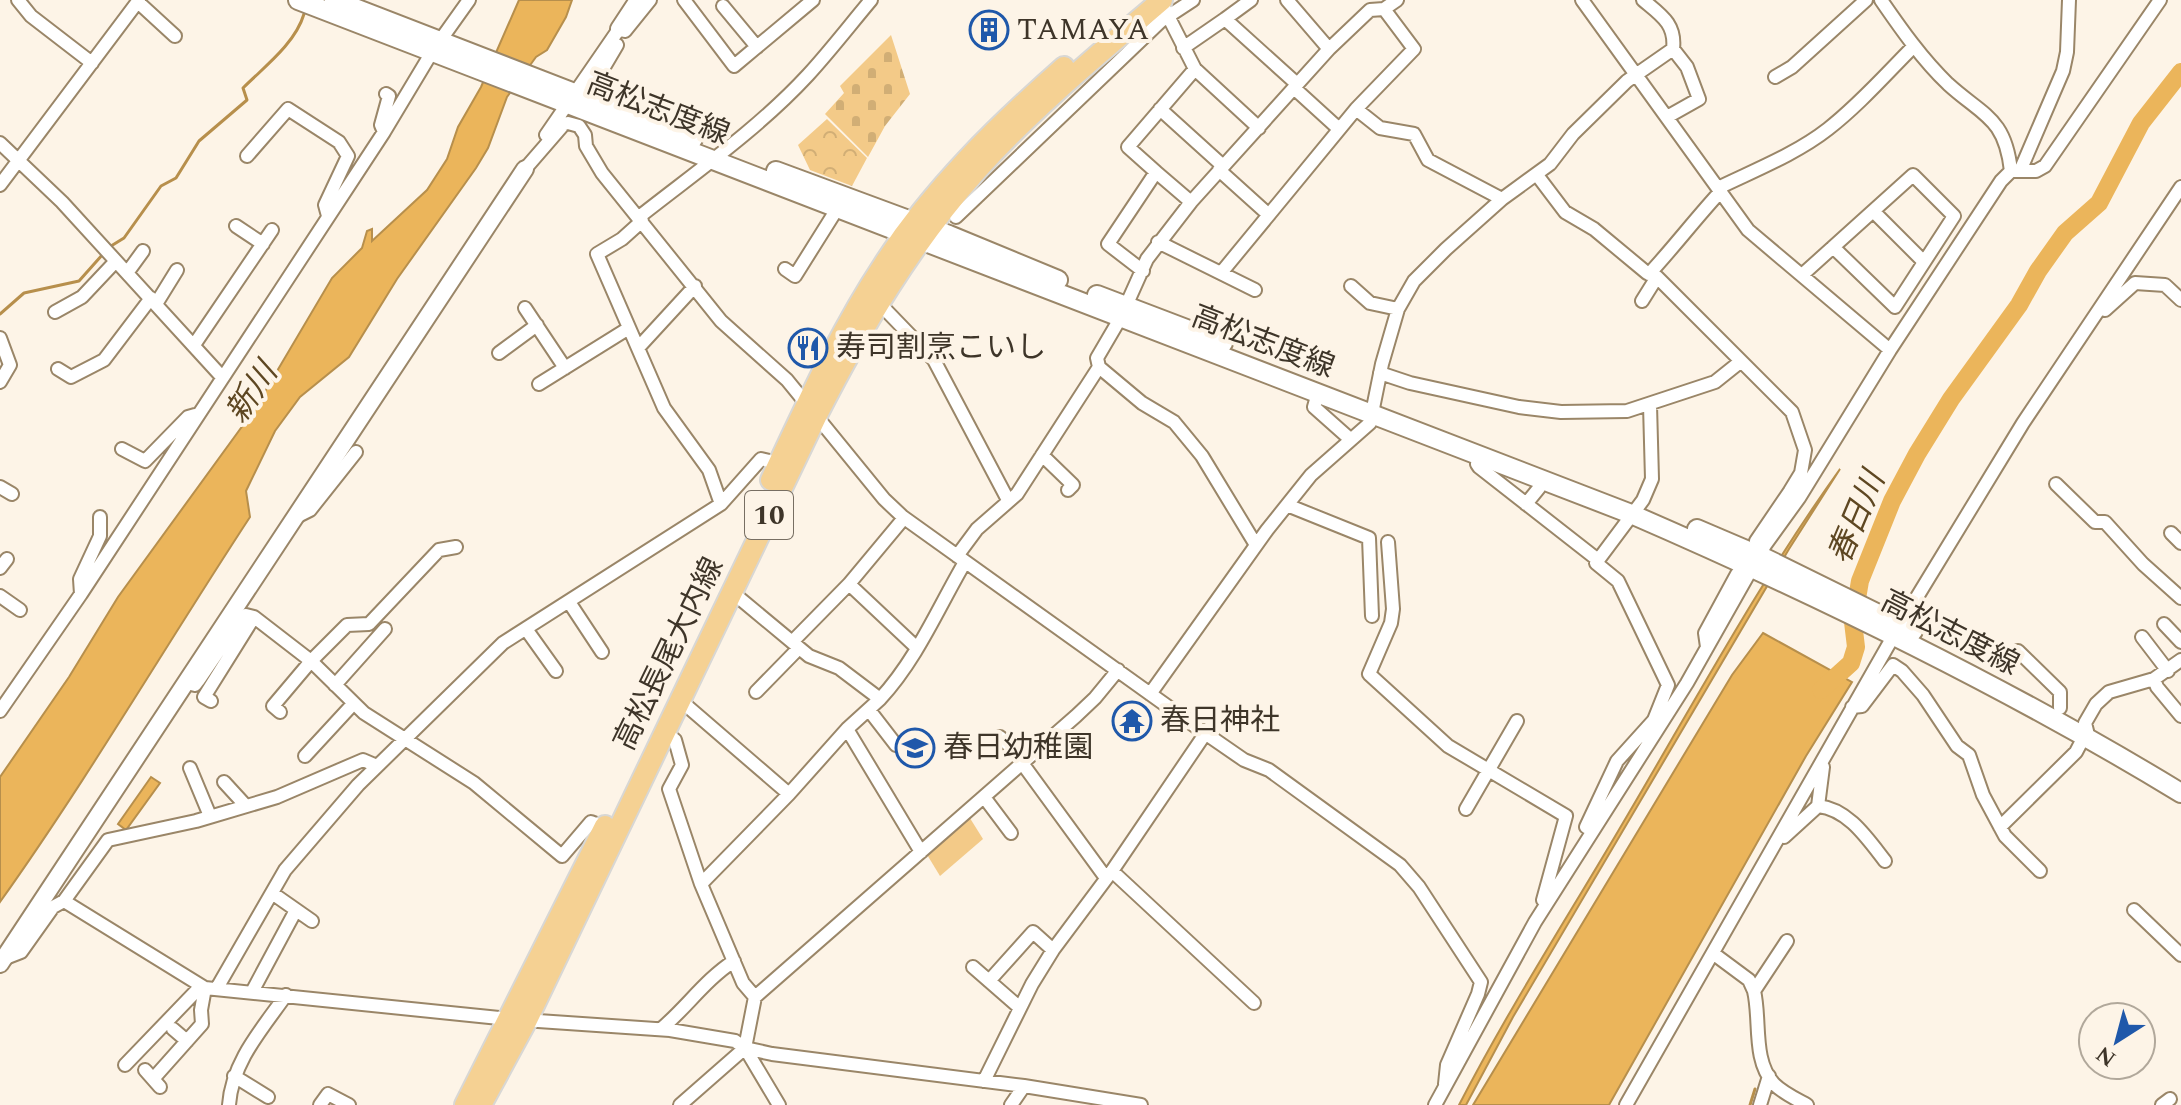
<svg xmlns="http://www.w3.org/2000/svg" width="2181" height="1105" viewBox="0 0 2181 1105" font-family="Spectral,'Noto Sans JP',serif">
<defs>
<pattern id="cemetery-stones" width="16" height="16" patternUnits="userSpaceOnUse" patternTransform="scale(2)"><rect width="16" height="16" fill="#f3ca88"/><path d="M2 7V4a2 2 0 0 1 4 0v3zM10 15v-3a2 2 0 0 1 4 0v3z" fill="#d1ae75"/></pattern>
<pattern id="park-crowns" width="20" height="18" patternUnits="userSpaceOnUse" patternTransform="scale(2)"><rect width="20" height="18" fill="#f3ca88"/><path d="M2 6a3 3 0 1 1 6 0M12 15a3 3 0 1 1 6 0" fill="none" stroke="#d1ae75"/></pattern>
</defs>
<rect width="100%" height="100%" fill="#fdf4e7"/>
<path fill="url(#cemetery-stones)" d="M 891,35 L 910,94 L 885,126 L 868,157 L 825,114 L 844,93 L 840,86 Z"/>
<path fill="url(#park-crowns)" d="M 827,119 L 867,158 L 852,186 L 810,170 L 798,145 Z"/>
<path fill="#f3ca88" d="M 968,815 L 983,839 L 940,876 L 926,853 Z"/>
<path fill="#ebb55b" stroke="#b78f4c" stroke-width="2" d="M 519,0 L 572,0 L 566,17 L 547,50 L 536,57 L 507,97 L 488,148 L 476,168 L 397,279 L 349,357 L 300,397 L 275,431 L 246,491 L 250,517 C 166,645 89,777 0,902 L 0,777 L 69,677 L 118,597 L 254,410 L 332,278 L 362,248 L 367,231 L 372,229 L 372,241 L 427,190 L 447,159 L 458,127 L 481,87 Z
M 1840,469 L 1789,549 L 1513,1017 L 1466,1105 L 1459,1105 C 1510,1006 1571,912 1627,816 C 1696,699 1761,579 1840,469 Z
M 1763,633 L 1852,682 L 1806,756 L 1609,1105 L 1473,1105 L 1732,675 Z
M 151,777 L 160,783 L 126,830 L 118,824 Z"/>
<g fill="none" stroke-linecap="round" stroke-linejoin="round">
<path stroke="#b78f4c" stroke-width="3" d="M 111,246 L 124,238 L 161,186 L 176,178 L 199,141 L 247,100 L 243,88 C 264,67 295,44 304,14
M 0,314 L 24,293 L 79,281 L 103,254
M 1750,1105 L 1755,1089"/>
<path stroke="#ebb55b" stroke-width="18" d="M 1821,690 L 1851,663 L 1856,647 L 1853,622 L 1860,581 L 1892,501 L 1917,454 L 1951,399 L 2019,305 L 2038,271 L 2065,233 L 2099,203 L 2141,123 L 2181,72"/>
<defs>
<path id="minor" d="M 18,0 L 31,16 L 92,63
M 684,0 L 734,66 L 813,0
M 1287,0 L 1329,49
M 1582,0 L 1748,230 L 1890,350
M 1643,0 C 1661,15 1676,24 1673,49 L 1687,67 L 1699,99 L 1667,117
M 1881,0 C 1901,29 1922,59 1948,84 C 1983,116 2005,117 2011,171
M 138,2 L 175,36
M 723,6 L 757,47
M 1164,8 L 1195,69
M 1225,19 L 1251,0
M 625,31 L 650,0
M 1183,48 L 1225,19 L 1297,84
M 1775,77 L 1792,67 L 1866,0
M 594,84 L 617,45
M 1294,88 L 1339,129
M 1160,109 L 1223,166
M 1356,109 L 1380,128 L 1414,134 L 1428,160 L 1502,199
M 384,132 L 381,125 L 389,96 L 386,94
M 546,135 L 619,29
M 0,143 L 62,202 L 222,377
M 247,156 L 288,109 L 339,142 L 348,156 L 325,205 L 328,216
M 525,169 L 564,124 L 568,123 L 579,126 L 585,135 L 586,146 L 602,173 L 721,321 L 787,380 L 884,499 L 903,517 L 1202,731 L 1244,760 L 1269,770 L 1400,865 L 1419,887 L 1481,982 L 1478,994 L 1447,1065 L 1445,1084
M 1219,170 L 1269,215
M 2020,171 L 2063,71 L 2067,52 L 2069,0
M 1156,172 L 1128,147 L 1195,69 L 1259,128
M 1537,175 L 1565,212 L 1594,229 L 1647,273 L 1657,277 L 1792,412 L 1805,450 L 1801,473 L 1790,491 L 1799,498
M 0,185 L 139,0
M 1718,188 C 1755,170 1796,154 1828,129 C 1860,104 1886,74 1914,46
M 1873,211 L 1924,262
M 639,217 C 696,172 758,129 808,75 C 830,51 850,25 871,0
M 956,217 L 1161,21 L 1193,0
M 642,221 L 622,239 L 597,254 L 664,408 L 709,470 L 721,504
M 236,226 L 263,244
M 1158,242 L 1255,290
M 785,269 L 795,276 L 837,209
M 1143,271 L 1108,244 L 1156,172 L 1191,202
M 127,273 L 143,251
M 1221,273 L 1356,109 L 1414,49 L 1384,9
M 1649,274 C 1674,247 1696,218 1721,191
M 1802,275 L 1913,175 L 1954,216 L 1895,307 L 1833,247
M 1351,286 L 1370,303 L 1398,309
M 1642,301 L 1657,277
M 878,302 L 934,360 L 1008,500
M 156,304 L 177,270
M 525,308 L 565,368
M 2105,310 L 2135,283 L 2165,285 L 2181,300
M 55,312 L 82,297 L 115,262
M 0,338 L 10,365 L 0,382
M 194,345 L 272,230
M 638,348 L 695,286
M 499,353 L 537,325
M 58,369 L 71,377 L 104,360 L 151,298
M 1380,373 L 1410,383 L 1519,407 L 1561,412 L 1627,411 L 1715,382 L 1740,362
M 539,384 L 629,328
M 1318,393 L 1314,407 L 1350,439
M 122,449 L 145,461 L 188,417 L 195,415
M 1042,455 L 1073,485 L 1068,490
M 1480,456 L 1477,464 L 1479,467 L 1598,560
M 2056,484 L 2095,522 L 2105,522 L 2143,564 L 2181,598
M 0,487 L 12,494
M 1526,504 L 1539,488 L 1541,479
M 1287,505 L 1369,538 L 1372,616
M 296,517 L 310,510 L 356,452
M 2171,533 L 2181,543
M 1756,541 L 1790,491
M 1388,542 L 1393,609 L 1391,623 L 1369,674 L 1448,746 L 1566,816 L 1543,900
M 1256,545 L 1202,456 L 1174,422 L 1142,403 L 1099,367 L 1097,358 L 1121,317 L 1147,259 L 1191,202 L 1329,49 L 1370,10 L 1384,9 L 1397,0
M 957,556 L 977,529 L 1017,494 L 1099,367
M 0,568 L 7,559
M 849,584 L 917,648
M 732,592 L 809,656 L 839,668 L 880,699 C 917,659 938,608 965,562
M 81,594 L 80,579 L 100,536 L 100,517
M 0,596 L 20,610
M 569,602 L 602,652
M 2164,624 L 2181,642
M 1900,625 L 2023,423 L 2181,187
M 526,629 L 556,671
M 2142,637 L 2168,671
M 792,642 L 849,584 L 904,518
M 1707,647 L 1705,633 L 1737,574
M 2018,651 L 2060,692 L 2060,708
M 2154,679 L 2157,687 L 2181,716
M 187,683 L 195,685 L 198,681 L 239,621 L 246,615 L 254,617 L 311,661 L 364,713 L 474,783 L 562,856 L 591,822 L 604,827
M 335,685 L 385,629
M 756,692 L 799,648
M 1150,694 L 1267,530 L 1311,475 L 1370,423 L 1382,364 L 1398,309 L 1414,281 L 1446,249 L 1502,199 L 1550,164 L 1573,134 L 1627,81 L 1673,49
M 880,699 L 847,729 L 921,852
M 680,700 L 789,794
M 211,701 L 204,697 L 254,617
M 1852,707 L 1862,706 L 1893,665 L 1902,671 L 1923,695 L 1957,746 L 1969,755 L 1983,795 L 2005,836 L 2040,871
M 869,710 L 896,745
M 0,711 L 81,594 L 384,132 L 432,52 L 469,0
M 280,712 L 273,706 L 311,661 L 347,625 L 369,624 L 439,550 L 456,547
M 665,732 L 675,740 L 682,765 L 669,789 L 701,884
M 1000,737 L 1025,761
M 305,756 L 353,704
M 1022,763 L 1106,878
M 190,768 L 210,816
M 224,782 L 246,806
M 984,797 L 1011,833
M 1818,806 C 1848,809 1867,838 1885,861
M 1466,809 L 1517,721
M 1586,827 L 1617,761 L 1654,720 L 1668,685 L 1618,581 L 1596,563 L 1643,500 L 1652,479 L 1650,405
M 2000,827 L 2076,752 L 2087,731 L 2085,723 L 2096,704 L 2109,692 L 2154,679 L 2181,660
M 1784,837 L 1818,806 L 1823,767
M 1112,871 L 1254,1003
M 272,893 L 312,921
M 64,901 L 108,840 L 196,821 L 277,797 L 363,760 L 377,766
M 2134,910 L 2181,955
M 1714,954 L 1749,980 L 1754,991 C 1761,1020 1752,1060 1774,1084 C 1783,1093 1796,1099 1807,1105
M 3,959 L 21,952 L 53,907 L 64,901 L 205,988 L 509,1019 L 670,1030 L 735,1041 L 745,1048 L 772,1054 L 1024,1086 L 1141,1105
M 973,967 L 1020,1008
M 989,981 L 1033,932 L 1053,950
M 217,988 L 285,870 L 358,785 L 503,643 L 721,504 L 761,459 L 778,463
M 1754,991 L 1787,941
M 252,992 L 296,910
M 755,997 L 1076,716 L 1095,698 L 1118,670
M 173,1029 L 187,1041
M 661,1029 C 686,1008 706,979 734,961
M 745,1048 L 779,1105
M 125,1065 L 201,986
M 145,1070 L 160,1087
M 234,1076 L 268,1097
M 153,1079 L 202,1024 L 201,1010 L 205,988
M 984,1081 L 1032,984 L 1053,950 L 1112,871 L 1205,734
M 229,1105 C 232,1062 262,1029 286,995
M 320,1105 L 328,1094 L 349,1105
M 680,1105 L 745,1048 L 755,997 L 743,983 L 701,884 L 789,794 L 847,729
M 1011,1105 L 1024,1086
M 1435,1105 L 1535,922 L 1687,683 L 1765,545 L 1799,498 L 1890,350 L 2001,181 L 2011,171 L 2036,171 L 2045,166 L 2160,0
M 1626,1105 L 1894,635
M 1760,1105 L 1769,1076
M 2162,1105 L 2170,1099"/>
<path id="tertiary" d="M 619,29 L 638,0
M 0,964 L 525,169"/>
<path id="secondary" d="M 298,0 L 1631,514 C 1820,596 2005,686 2181,793
M 334,0 L 693,139
M 776,171 L 949,235 L 1058,280
M 1097,295 L 1223,343
M 1697,529 L 1765,558 L 1913,631"/>
<path id="primary" d="M 771,480 C 806,406 839,332 884,264 C 933,188 997,126 1064,67
M 465,1105 L 605,826
M 481,1105 L 527,1020 L 817,415 C 862,327 911,244 977,170 C 1033,108 1099,54 1162,0"/>
</defs>
<use href="#minor" stroke="#9a8668" stroke-width="16"/>
<use href="#tertiary" stroke="#9a8668" stroke-width="20"/>
<use href="#secondary" stroke="#9a8668" stroke-width="22"/>
<use href="#primary" stroke="#d8d7d4" stroke-width="24"/>
<use href="#minor" stroke="#fff" stroke-width="12"/>
<use href="#tertiary" stroke="#fff" stroke-width="16"/>
<use href="#secondary" stroke="#fff" stroke-width="18"/>
<use href="#primary" stroke="#f5d193" stroke-width="20"/>
</g>
<defs>
<symbol id="building-ring" viewBox="-11 -11 22 22"><circle r="9.5" fill="#fdf4e7" stroke="#1f58aa" stroke-width="1.5"/><path d="M-4-6H4V6H1V3H-1V6H-4ZM-2.5-4.3h1.7v1.8h-1.7ZM.8-4.3h1.7v1.8H.8ZM-2.5-1h1.7V.8h-1.7ZM.8-1h1.7V.8H.8Z" fill="#1f58aa"/></symbol>
<symbol id="restaurant-ring" viewBox="-11 -11 22 22"><circle r="9.5" fill="#fdf4e7" stroke="#1f58aa" stroke-width="1.5"/><path d="M-5-6h1v4h1v-4h1v4h1v-4h1v5L-1.5 .5V6h-2V.5L-5-1ZM5-6V6H3V1.5H1.5Q1.5-4 5-6Z" fill="#1f58aa"/></symbol>
<symbol id="temple-ring" viewBox="-11 -11 22 22"><circle r="9.5" fill="#fdf4e7" stroke="#1f58aa" stroke-width="1.5"/><path d="M0-6L5-2H3V0L6.5 2.5H4V6H1.5V3h-3V6H-4V2.5H-6.5L-3 0V-2H-5Z" fill="#1f58aa"/></symbol>
<symbol id="school-ring" viewBox="-11 -11 22 22"><circle r="9.5" fill="#fdf4e7" stroke="#1f58aa" stroke-width="1.5"/><path d="M0-5L7-2L0 1L-7-2ZM-4 1L0 2.5L4 1V4Q0 6-4 4Z" fill="#1f58aa"/></symbol>
</defs>
<g fill-rule="evenodd">
<use href="#building-ring" x="967" y="8" width="44" height="44"/>
<use href="#restaurant-ring" x="786" y="326" width="44" height="44"/>
<use href="#temple-ring" x="1110" y="699" width="44" height="44"/>
<use href="#school-ring" x="893" y="726" width="44" height="44"/>
</g>
<g text-anchor="middle" dominant-baseline="central" stroke-width="8" stroke-linejoin="round" paint-order="stroke">
<rect fill="#fdf4e7" stroke="#776e62" stroke-width="2" x="745" y="491" width="48" height="48" rx="6"/>
<g font-size="28" font-weight="bold" fill="#3e3529">
<text x="769" y="515">10</text>
</g>
<g font-size="30" fill="#3e3529" stroke="#fdf4e7" text-anchor="start">
<text x="1017" y="30">TAMAYA</text>
<text x="836" y="348">寿司割烹こいし</text>
<text x="1160" y="721">春日神社</text>
<text x="943" y="748">春日幼稚園</text>
</g>
<g font-size="30" fill="#3e3529" stroke="#fdf4e7">
<text transform="translate(658 109) rotate(21)">高松志度線</text>
<text transform="translate(1263 342) rotate(21)">高松志度線</text>
<text transform="translate(1950 633) rotate(27)">高松志度線</text>
<text transform="translate(669 654) rotate(-64)">高松長尾大内線</text>
</g>
<g font-size="32" font-style="italic" fill="#5e4722" stroke="#fdf4e7">
<text transform="translate(252 393) rotate(-56)">新川</text>
<text transform="translate(1857 518) rotate(-67)">春日川</text>
</g>
</g>
<g transform="translate(2117 1041) rotate(216)"><circle r="38" fill="#fdf4e7" stroke="#b1a89b" stroke-width="2"/>
<path d="M0-6L14 30L0 20L-14 30Z" fill="#1f58aa"/>
<text y="-12" font-size="22" font-weight="bold" text-anchor="middle" fill="#3e3529">N</text>
</g>
</svg>
